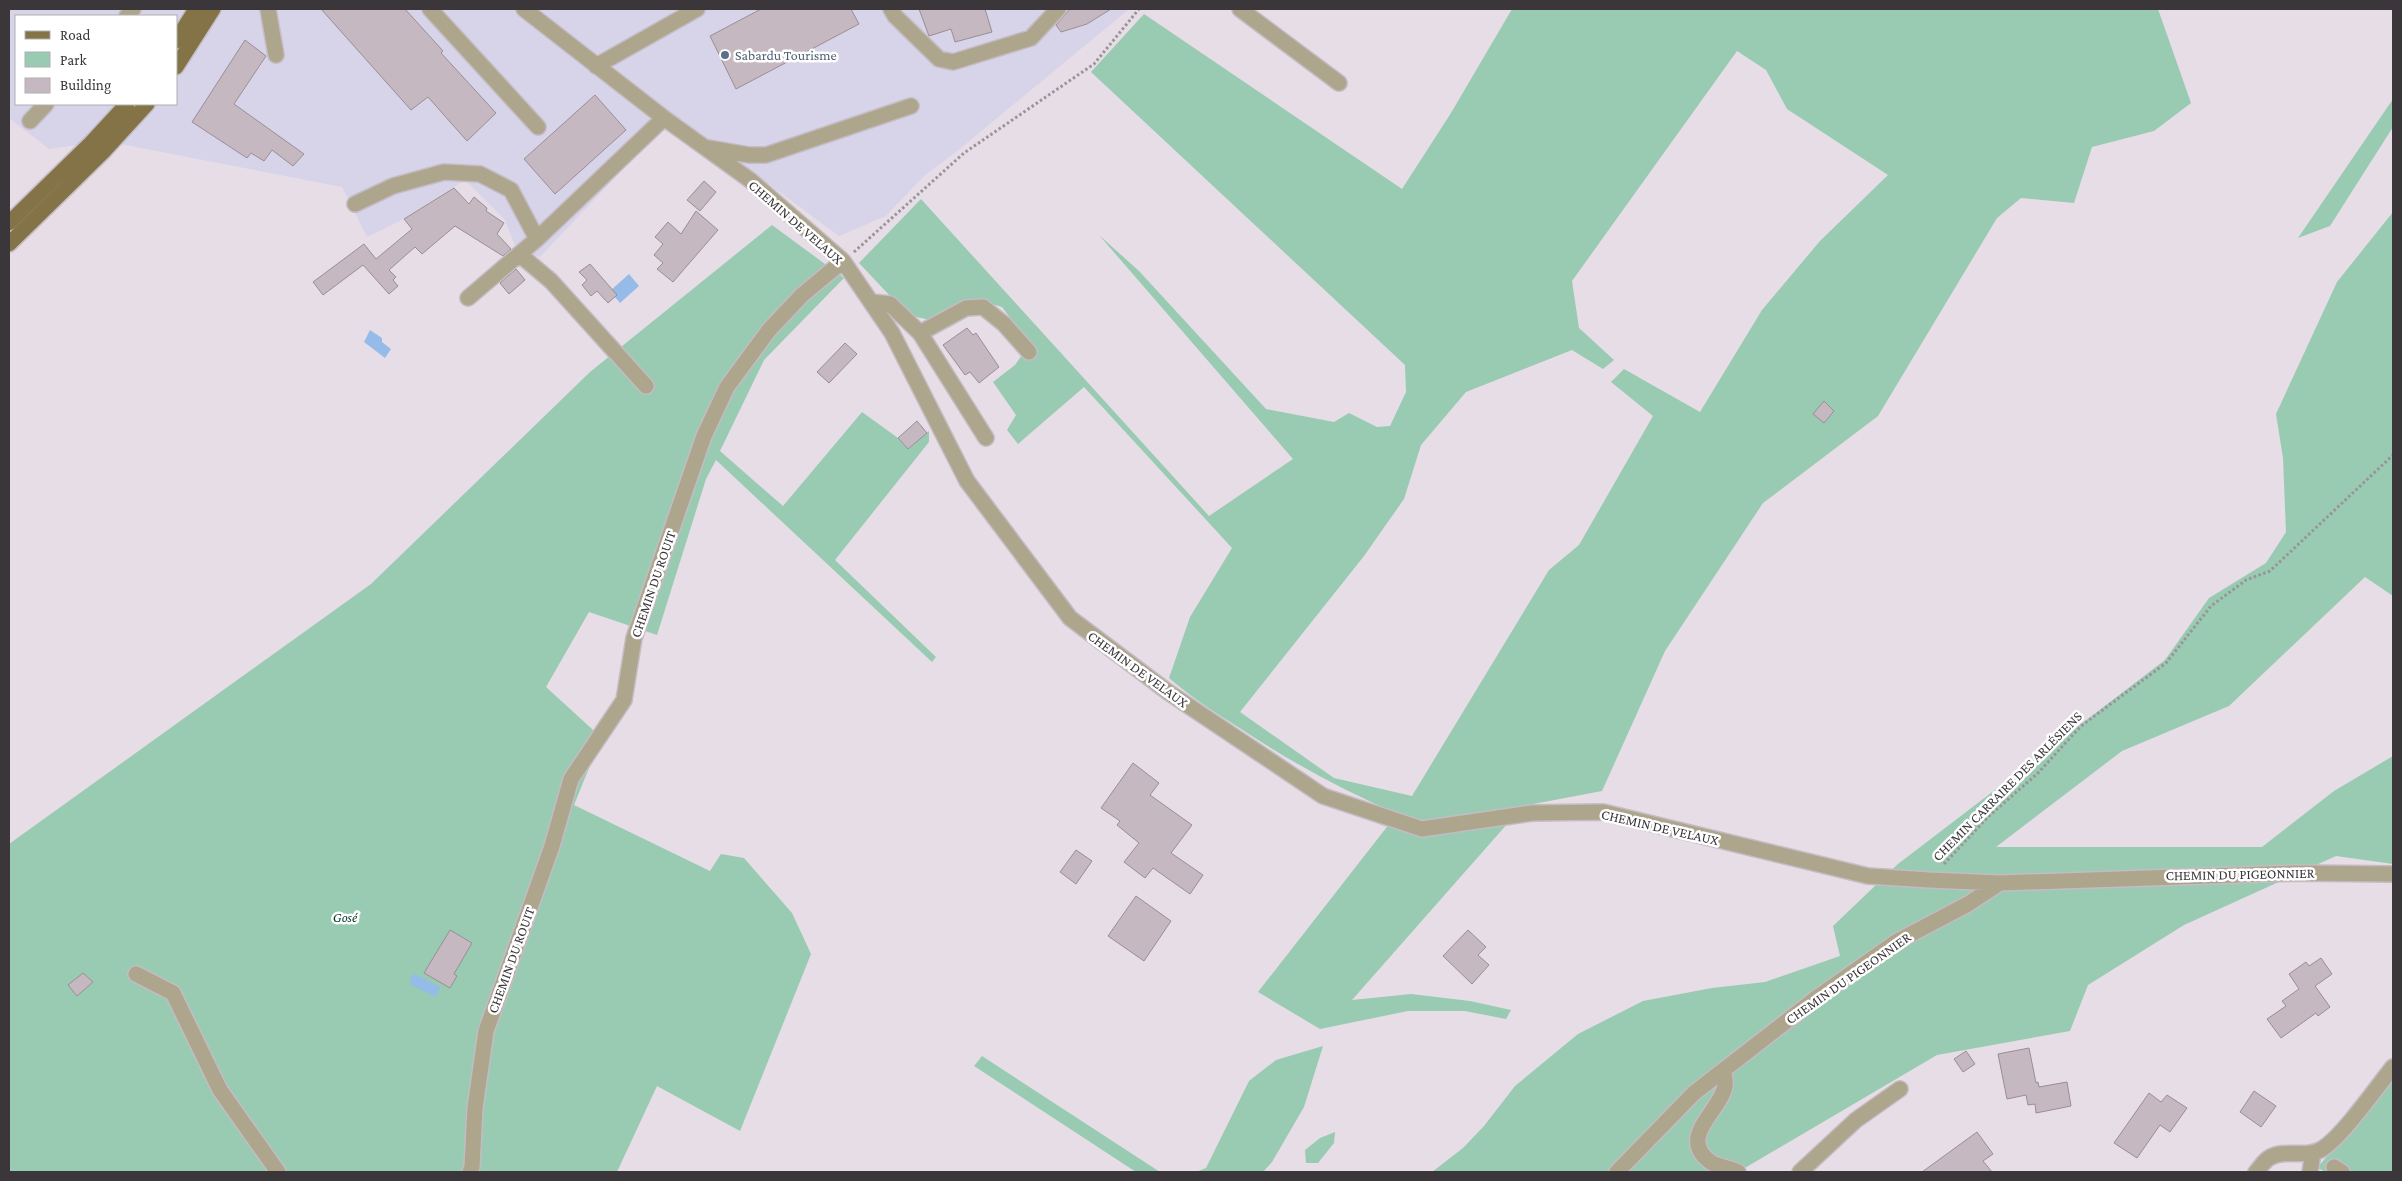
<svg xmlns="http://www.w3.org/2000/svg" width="2402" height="1181" viewBox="0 0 2402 1181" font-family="'Crimson Pro',serif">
<rect width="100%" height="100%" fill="#e7dde6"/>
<path fill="#d7d3e9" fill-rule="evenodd" d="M 9,9 L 1129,9 L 961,148 L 924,176 L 886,216 L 839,236 L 678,117 L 659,131 L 540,257 L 516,248 L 505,220 L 465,180 L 398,222 L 367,237 L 342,187 L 105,141 L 49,149 L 9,118 ZM 16,16 L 176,16 L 176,104 L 16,104 Z"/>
<path fill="#98cbb2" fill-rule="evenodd" d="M 1512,9 L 2158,9 L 2191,103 L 2154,131 L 2092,147 L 2074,203 L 2021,198 L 1997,218 L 1878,416 L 1763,503 L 1665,651 L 1602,791 L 1523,806 L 1352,1000 L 1411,994 L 1470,1001 L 1511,1010 L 1506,1019 L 1465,1011 L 1408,1011 L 1320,1029 L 1258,992 L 1397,814 C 1341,789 1289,761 1238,727 C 1214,712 1191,697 1169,678 L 1190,617 L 1232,548 L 1084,387 L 1018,444 L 1007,430 L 1016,415 L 993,382 L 1015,365 L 1030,344 L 1002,307 L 975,299 L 930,320 L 908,315 L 859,263 L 921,199 L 1209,516 L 1293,459 L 1099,235 L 1139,271 L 1266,409 L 1334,422 L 1349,413 L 1377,427 L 1390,426 L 1406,392 L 1405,365 L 1091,72 L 1144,14 L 1402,189 L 1451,113 ZM 1737,51 L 1766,70 L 1787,109 L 1888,175 L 1820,241 L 1762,310 L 1700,412 L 1624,369 L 1611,382 L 1653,416 L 1579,545 L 1549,570 L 1412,796 L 1334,778 L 1240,712 L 1364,556 L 1404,499 L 1421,445 L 1466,392 L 1572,350 L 1603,369 L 1614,360 L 1579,328 L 1572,281 Z
M 2393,99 L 2393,127 L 2330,226 L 2298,238 Z
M 2393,212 L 2393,596 L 2365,577 L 2229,706 L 2122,751 L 1996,847 L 2262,847 L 2334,791 L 2393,756 L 2393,864 L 2336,856 L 2184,925 L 2088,985 L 2070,1031 L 1937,1055 L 1738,1172 L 1432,1172 L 1463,1148 L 1484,1126 L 1515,1086 L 1578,1034 L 1643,1001 L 1712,988 L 1765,982 L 1840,956 L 1833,926 L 1898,864 L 2165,660 L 2209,598 L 2266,563 L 2286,532 L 2283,458 L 2276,414 L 2337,282 Z
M 772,225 L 844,278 L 764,360 L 720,451 L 783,506 L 862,412 L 898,438 L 908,449 L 929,431 L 929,442 L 835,560 L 936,657 L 932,662 L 716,460 L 706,479 L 657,635 L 589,612 L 546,687 L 604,740 L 591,763 L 574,805 L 710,871 L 721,854 L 744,858 L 792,913 L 811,954 L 740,1131 L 657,1086 L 617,1172 L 9,1172 L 9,844 L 371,584 L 590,372 Z
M 1323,1046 L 1304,1107 L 1272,1162 L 1263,1172 L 1196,1172 L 1206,1168 L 1249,1081 L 1276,1060 Z
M 982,1056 L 1160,1172 L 1136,1172 L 974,1066 Z
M 2393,1080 L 2393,1172 L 2326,1172 L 2317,1168 Z
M 1335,1132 L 1334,1143 L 1318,1163 L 1306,1163 L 1305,1150 L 1320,1138 Z"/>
<path fill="#95bbe9" d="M 629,274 L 639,286 L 620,303 L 610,291 Z
M 370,330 L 382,338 L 382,342 L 391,349 L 385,358 L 364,342 Z
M 415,974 L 440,987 L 436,997 L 411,985 L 410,978 Z"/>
<path fill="#c5b8c0" stroke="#9a8e96" d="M 321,9 L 405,9 L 443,51 L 441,53 L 496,113 L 467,141 L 428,97 L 411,110 Z
M 761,9 L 851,9 L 859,24 L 736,89 L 710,36 Z
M 919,9 L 985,9 L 992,32 L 955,42 L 951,29 L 929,36 Z
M 1070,9 L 1111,9 L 1087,24 L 1061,32 L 1056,25 Z
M 245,40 L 266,56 L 234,104 L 304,154 L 293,166 L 272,150 L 264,161 L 251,153 L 247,158 L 192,122 Z
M 595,95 L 626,130 L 555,194 L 524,159 Z
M 704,181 L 716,192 L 700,211 L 687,200 Z
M 454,188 L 469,204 L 474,197 L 487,208 L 486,211 L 504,223 L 497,234 L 511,249 L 503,256 L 455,226 L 422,254 L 415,247 L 389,270 L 396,277 L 393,280 L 398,286 L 389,294 L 363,265 L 323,295 L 313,282 L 364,244 L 376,259 L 412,229 L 404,219 Z
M 696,211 L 718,230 L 673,282 L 657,269 L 663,263 L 654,255 L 663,244 L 655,237 L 668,222 L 681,234 Z
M 590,264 L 617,295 L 608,303 L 597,291 L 591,296 L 582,285 L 587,280 L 579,272 Z
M 516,269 L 525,280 L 509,294 L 500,283 Z
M 967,328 L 973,335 L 976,333 L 999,367 L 979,383 L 970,372 L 965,375 L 943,345 Z
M 845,343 L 857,354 L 829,383 L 817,372 Z
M 1824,401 L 1834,411 L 1824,423 L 1813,414 Z
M 917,421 L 927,433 L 908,449 L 898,438 Z
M 1133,763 L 1159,783 L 1150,795 L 1192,825 L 1171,853 L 1203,875 L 1190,894 L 1153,868 L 1145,878 L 1124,862 L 1139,843 L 1117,825 L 1120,821 L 1101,808 Z
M 1076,850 L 1092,861 L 1076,884 L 1060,872 Z
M 1136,896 L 1171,921 L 1144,961 L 1108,936 Z
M 450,930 L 472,943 L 454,974 L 457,976 L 450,988 L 424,973 Z
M 1468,930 L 1486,947 L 1478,955 L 1489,965 L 1472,984 L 1443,956 Z
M 2321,958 L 2332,974 L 2315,986 L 2330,1007 L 2318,1016 L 2316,1013 L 2281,1038 L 2267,1019 L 2286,1006 L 2282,1001 L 2299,989 L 2289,974 L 2306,962 L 2309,966 Z
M 83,973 L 93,982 L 77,996 L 68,985 Z
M 2029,1048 L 2036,1083 L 2038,1082 L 2039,1087 L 2067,1082 L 2071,1106 L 2036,1113 L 2035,1104 L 2028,1105 L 2026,1095 L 2007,1099 L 1998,1054 Z
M 1966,1051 L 1975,1064 L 1963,1072 L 1954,1059 Z
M 2254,1091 L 2276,1106 L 2261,1127 L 2240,1112 Z
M 2149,1093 L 2161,1102 L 2167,1095 L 2187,1108 L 2170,1132 L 2160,1125 L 2137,1158 L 2114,1143 Z
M 1977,1132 L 1993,1154 L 1983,1161 L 1992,1172 L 1922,1172 Z"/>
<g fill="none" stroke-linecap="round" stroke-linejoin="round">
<defs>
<path id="minor" d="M 268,9 L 276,55
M 430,9 L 538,127
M 524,9 L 664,118 L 750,180 L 843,261 L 892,333 L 967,481 L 1070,618 L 1168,692 L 1323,796 L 1422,829 L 1532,813 L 1603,812 L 1868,876 L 1929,880 L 1999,883 L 2297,873 L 2393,874
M 891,9 L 895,16 L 939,59 L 953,62 L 1031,38 L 1058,9
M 1240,9 L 1339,83
M 127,16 L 133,9
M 596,66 L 697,9
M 30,121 L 46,104
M 709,148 L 749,155 L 766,155 L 911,106
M 355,204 L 393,186 L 444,172 L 480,174 L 511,190 L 537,239
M 519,254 L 551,281 L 646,386
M 468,298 L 537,239 L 664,118
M 871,302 L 890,304 L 920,333 L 966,308 L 983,307 L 1004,324 L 1029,352
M 920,333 L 986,438
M 136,974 L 173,993 L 220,1090 L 278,1172
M 1724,1070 C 1724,1075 1726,1081 1725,1086 C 1721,1111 1675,1138 1712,1163 C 1720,1167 1730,1168 1738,1172
M 2334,1167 L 2342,1172
M 470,1172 L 472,1167 L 475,1108 L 486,1031 L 552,846 L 571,779 L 624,700 L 634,638 L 704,436 L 727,387 L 769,330 L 802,295 L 843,261
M 1617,1172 L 1694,1093 L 1815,999 L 1896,942 L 1968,904 L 2000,883
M 1800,1172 L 1856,1120 L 1900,1089
M 2256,1172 C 2260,1168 2264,1161 2269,1158 C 2285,1148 2306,1159 2322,1149 C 2343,1136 2376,1088 2393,1067
M 2310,1172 L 2313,1153"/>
<path id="major" d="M 176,41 L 196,9
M 176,67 L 213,9
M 9,223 L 91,143 L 127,104
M 9,244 L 103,152 L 147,104"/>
</defs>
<use href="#minor" stroke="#c4bcc4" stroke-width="18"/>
<use href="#major" stroke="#c4bcc4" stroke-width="18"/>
<path stroke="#9a939a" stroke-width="3" stroke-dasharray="2.5 2.5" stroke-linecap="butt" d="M 854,252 L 964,153 L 1094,64 L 1139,9
M 1944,864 L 1988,817 L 2038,773 L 2081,726 L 2166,663 L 2211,606 L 2246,580 L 2270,571 L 2393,455"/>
<use href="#minor" stroke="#aea58d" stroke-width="15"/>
<use href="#major" stroke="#847346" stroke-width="15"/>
</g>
<circle fill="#5c6f8a" stroke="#fff" stroke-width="2" cx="725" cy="55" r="5"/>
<g text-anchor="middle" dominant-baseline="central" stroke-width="5" stroke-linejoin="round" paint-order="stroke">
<g font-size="14" fill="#4e5e75" stroke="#fff" text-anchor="start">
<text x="735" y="55">Sabardu Tourisme</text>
</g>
<g font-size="14" fill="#3a363a" stroke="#fff">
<text transform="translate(796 222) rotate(41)">CHEMIN DE VELAUX</text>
<text transform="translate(653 584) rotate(-71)">CHEMIN DU ROUIT</text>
<text transform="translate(1138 669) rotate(36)">CHEMIN DE VELAUX</text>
<text transform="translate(2007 786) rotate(-45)">CHEMIN CARRAIRE DES ARLÉSIENS</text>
<text transform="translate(1660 827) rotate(13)">CHEMIN DE VELAUX</text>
<text transform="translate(2240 874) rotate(-1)">CHEMIN DU PIGEONNIER</text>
<text transform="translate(511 960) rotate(-70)">CHEMIN DU ROUIT</text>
<text transform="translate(1848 978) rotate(-35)">CHEMIN DU PIGEONNIER</text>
</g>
<g font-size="14" font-style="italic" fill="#003926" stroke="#fff">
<text x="345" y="917">Gosé</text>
</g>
</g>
<rect width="2402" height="1181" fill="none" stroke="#3a363a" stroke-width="20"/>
<rect x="15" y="15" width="162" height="90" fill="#ffffff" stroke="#b0afb0"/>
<rect x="25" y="31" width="25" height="8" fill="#847346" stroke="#b0afb0"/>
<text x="60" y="40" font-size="15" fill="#3a363a">Road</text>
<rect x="25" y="52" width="25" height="15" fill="#98cbb2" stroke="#b0afb0"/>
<text x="60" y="65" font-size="15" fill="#3a363a">Park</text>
<rect x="25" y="78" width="25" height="15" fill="#c5b8c0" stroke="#b0afb0"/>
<text x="60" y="90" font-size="15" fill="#3a363a">Building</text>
</svg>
